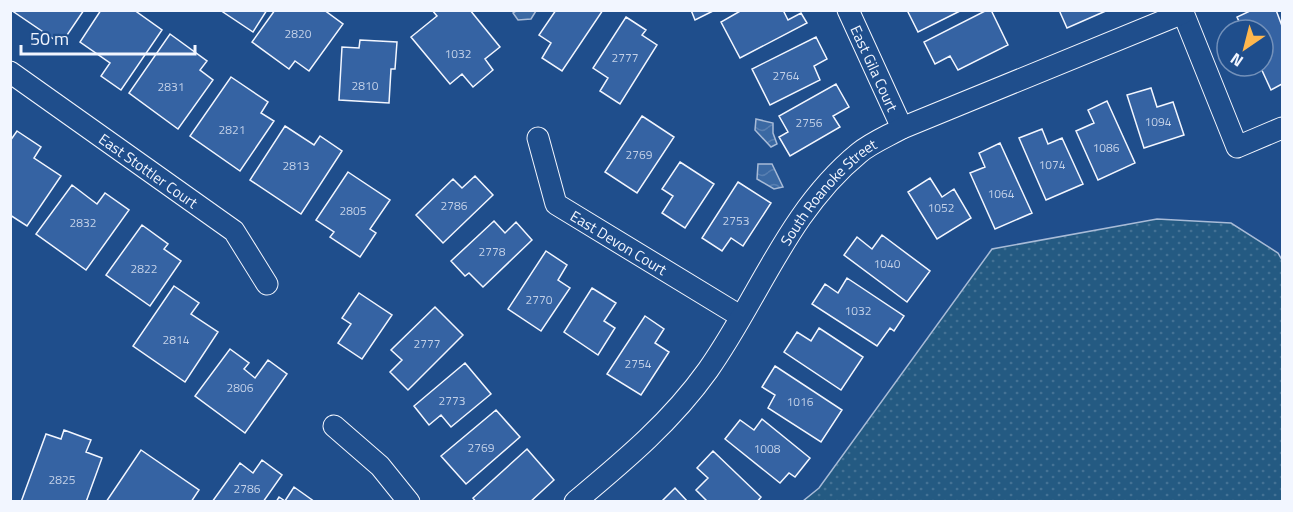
<svg xmlns="http://www.w3.org/2000/svg" width="1293" height="512" viewBox="0 0 1293 512" font-family="'Titillium Web',sans-serif">
<defs>
<pattern id="grass-dots" width="8" height="8" patternUnits="userSpaceOnUse" patternTransform="scale(1.5)"><rect width="8" height="8" fill="#245a82"/><path d="M2 2h.1M6 6h.1" fill="none" stroke="#447295" stroke-width="1.8" stroke-linecap="round"/></pattern>
<pattern id="water-waves" width="16" height="10" patternUnits="userSpaceOnUse" patternTransform="scale(1.5)"><rect width="16" height="10" fill="#3b69a3"/><path d="M0 5q4-4 8 0t8 0" fill="none" stroke="#587fb1"/></pattern>
</defs>
<rect width="100%" height="100%" fill="#1f4e8c"/>
<path fill="url(#grass-dots)" stroke="#a8bbd7" stroke-width="1.5" d="M 1157,219 L 1231,223 L 1278,253 L 1282,260 L 1282,501 L 803,501 L 819,488 L 992,249 Z"/>
<path fill="url(#water-waves)" stroke="#a8bbd7" stroke-width="1.5" d="M 516,11 L 516,10 L 536,11 L 531,19 L 518,20 L 513,13 Z
M 756,119 L 773,123 L 773,133 L 777,144 L 771,147 L 755,130 Z
M 758,164 L 772,164 L 783,187 L 774,189 L 757,179 Z"/>
<path fill="#3563a3" stroke="#f2f6ff" stroke-width="1.5" d="M 11,10 L 84,10 L 61,44 Z
M 101,10 L 134,10 L 162,30 L 121,90 L 101,76 L 110,63 L 80,42 Z
M 220,10 L 267,10 L 253,32 Z
M 275,10 L 324,10 L 343,24 L 309,71 L 295,61 L 289,69 L 252,42 Z
M 432,10 L 470,10 L 500,47 L 485,59 L 493,70 L 473,87 L 462,74 L 450,84 L 411,37 L 437,16 Z
M 556,10 L 603,10 L 562,71 L 542,58 L 551,43 L 539,35 Z
M 691,10 L 715,10 L 695,20 Z
M 742,10 L 783,10 L 788,20 L 801,13 L 807,23 L 740,58 L 721,22 Z
M 907,10 L 962,10 L 918,32 Z
M 987,10 L 991,10 L 1008,45 L 958,70 L 950,56 L 935,64 L 924,42 Z
M 1059,10 L 1108,10 L 1067,28 Z
M 1252,10 L 1276,10 L 1282,26 L 1282,84 L 1271,90 L 1260,66 L 1263,66 L 1263,30 L 1243,30 L 1237,17 Z
M 626,17 L 646,30 L 642,35 L 657,45 L 620,104 L 600,91 L 608,78 L 593,68 Z
M 170,34 L 207,61 L 200,70 L 213,80 L 178,129 L 129,93 Z
M 816,37 L 827,59 L 814,66 L 820,80 L 770,105 L 752,69 Z
M 360,40 L 397,42 L 395,69 L 391,69 L 389,103 L 339,100 L 342,47 L 359,48 Z
M 231,77 L 268,102 L 261,113 L 274,121 L 240,171 L 190,136 Z
M 836,84 L 849,107 L 833,116 L 840,127 L 790,156 L 779,137 L 788,132 L 779,116 Z
M 1151,88 L 1157,107 L 1173,102 L 1184,135 L 1144,148 L 1127,95 Z
M 1107,101 L 1135,163 L 1098,180 L 1076,131 L 1094,123 L 1088,110 Z
M 642,116 L 674,137 L 637,193 L 605,172 Z
M 285,126 L 314,145 L 320,136 L 342,151 L 301,214 L 250,180 Z
M 1042,129 L 1048,144 L 1062,138 L 1083,184 L 1046,200 L 1019,138 Z
M 17,131 L 41,147 L 34,158 L 61,176 L 27,226 L 10,215 L 10,141 Z
M 1000,143 L 1032,213 L 995,229 L 970,173 L 985,167 L 979,153 Z
M 680,162 L 714,184 L 685,228 L 662,213 L 673,196 L 662,189 Z
M 348,172 L 390,200 L 370,229 L 376,233 L 360,257 L 330,237 L 334,232 L 316,220 Z
M 475,176 L 493,195 L 443,243 L 416,215 L 453,179 L 462,188 Z
M 930,178 L 942,197 L 954,189 L 971,218 L 937,239 L 908,192 Z
M 738,182 L 771,203 L 743,246 L 731,238 L 722,251 L 702,238 Z
M 72,185 L 97,204 L 105,193 L 129,210 L 86,270 L 36,234 Z
M 494,221 L 505,233 L 516,222 L 532,240 L 483,287 L 469,273 L 465,276 L 451,261 Z
M 142,225 L 168,244 L 164,249 L 181,261 L 150,306 L 106,275 Z
M 882,235 L 930,271 L 907,302 L 844,255 L 857,237 L 872,249 Z
M 546,251 L 567,265 L 558,280 L 570,288 L 541,331 L 508,309 Z
M 847,278 L 904,316 L 894,331 L 890,328 L 877,346 L 812,304 L 825,284 L 838,293 Z
M 174,286 L 199,303 L 191,314 L 218,332 L 185,382 L 133,346 Z
M 592,288 L 616,303 L 604,321 L 615,328 L 598,355 L 564,332 Z
M 359,293 L 392,315 L 362,359 L 338,343 L 351,324 L 342,318 Z
M 435,307 L 463,335 L 408,390 L 390,372 L 402,360 L 391,350 Z
M 645,316 L 664,329 L 655,343 L 669,352 L 641,395 L 607,374 Z
M 819,328 L 863,357 L 841,390 L 784,352 L 797,332 L 811,341 Z
M 230,349 L 249,363 L 244,369 L 255,378 L 268,360 L 287,374 L 245,433 L 195,396 Z
M 465,363 L 491,394 L 451,427 L 441,415 L 429,425 L 414,406 Z
M 775,366 L 842,410 L 821,442 L 768,408 L 775,395 L 762,387 Z
M 496,410 L 520,437 L 466,484 L 441,456 Z
M 762,419 L 810,458 L 795,477 L 789,473 L 780,483 L 725,439 L 740,420 L 754,430 Z
M 64,430 L 91,440 L 86,452 L 102,458 L 86,502 L 21,502 L 46,434 L 61,439 Z
M 527,449 L 554,480 L 530,502 L 476,502 L 473,498 Z
M 141,450 L 199,490 L 191,502 L 106,502 Z
M 713,451 L 761,497 L 757,502 L 708,502 L 696,490 L 708,478 L 697,468 Z
M 262,460 L 282,475 L 263,502 L 212,502 L 240,463 L 253,473 Z
M 294,487 L 315,502 L 276,502 L 279,497 L 285,501 Z
M 675,488 L 688,502 L 661,502 Z"/>
<g fill="none" stroke-linecap="round" stroke-linejoin="round">
<defs>
<g id="minor">
<path id="s1" d="M 848,10 L 902,128"/>
<path d="M 1182,10 L 1237,147 L 1282,128"/>
<path id="s2" d="M 10,72 L 234,231 L 267,284"/>
<path id="s3" d="M 538,138 L 556,204 L 740,316"/>
<path d="M 334,426 L 380,466 L 409,502"/>
<path id="s4" d="M 575,502 C 624,461 671,422 708,370 C 759,298 788,211 859,153 C 871,143 888,136 902,128 L 1183,13"/>
</g>
</defs>
<use href="#minor" stroke="#f2f6ff" stroke-width="23"/>
<use href="#minor" stroke="#1f4e8c" stroke-width="21"/>
</g>
<g text-anchor="middle" dominant-baseline="central" stroke-width="4.5" stroke-linejoin="round" paint-order="stroke">
<g font-size="12" fill="#c3d1e8">
<text x="298" y="33">2820</text>
<text x="458" y="53">1032</text>
<text x="625" y="57">2777</text>
<text x="786" y="75">2764</text>
<text x="365" y="85">2810</text>
<text x="171" y="86">2831</text>
<text x="1158" y="121">1094</text>
<text x="809" y="122">2756</text>
<text x="232" y="129">2821</text>
<text x="1106" y="147">1086</text>
<text x="639" y="154">2769</text>
<text x="1052" y="164">1074</text>
<text x="296" y="165">2813</text>
<text x="1001" y="193">1064</text>
<text x="454" y="205">2786</text>
<text x="941" y="207">1052</text>
<text x="353" y="210">2805</text>
<text x="736" y="220">2753</text>
<text x="83" y="222">2832</text>
<text x="492" y="251">2778</text>
<text x="887" y="263">1040</text>
<text x="144" y="268">2822</text>
<text x="539" y="299">2770</text>
<text x="858" y="310">1032</text>
<text x="176" y="339">2814</text>
<text x="427" y="343">2777</text>
<text x="638" y="363">2754</text>
<text x="240" y="387">2806</text>
<text x="452" y="400">2773</text>
<text x="800" y="401">1016</text>
<text x="481" y="447">2769</text>
<text x="767" y="448">1008</text>
<text x="62" y="479">2825</text>
<text x="247" y="488">2786</text>
</g>
<g font-size="15" fill="#f2f6ff" stroke="#1f4e8c">
<text stroke="none"><textPath href="#s1" startOffset="64">East Gila Court</textPath></text>
<text stroke="none"><textPath href="#s2" startOffset="170">East Stottler Court</textPath></text>
<text stroke="none"><textPath href="#s4" startOffset="404">South Roanoke Street</textPath></text>
<text stroke="none"><textPath href="#s3" startOffset="142">East Devon Court</textPath></text>
</g>
</g>
<rect width="1293" height="512" fill="none" stroke="#f2f6ff" stroke-width="24"/>
<g transform="translate(1245 48) rotate(215)"><circle r="28" fill="#1f4e8c" stroke="#7391ba" stroke-width="1.5"/>
<path d="M0-4.5L10 22L0 15L-10 22Z" fill="#ffb74d"/>
<text y="-9" font-size="16" font-weight="bold" text-anchor="middle" fill="#f2f6ff">N</text>
</g>
<path d="M21 45v9h174v-9" fill="none" stroke="#f2f6ff" stroke-width="3"/>
<text x="30" y="45" font-size="18" fill="#f2f6ff" stroke="#1f4e8c" stroke-width="4.5" paint-order="stroke">50 m</text>
</svg>
